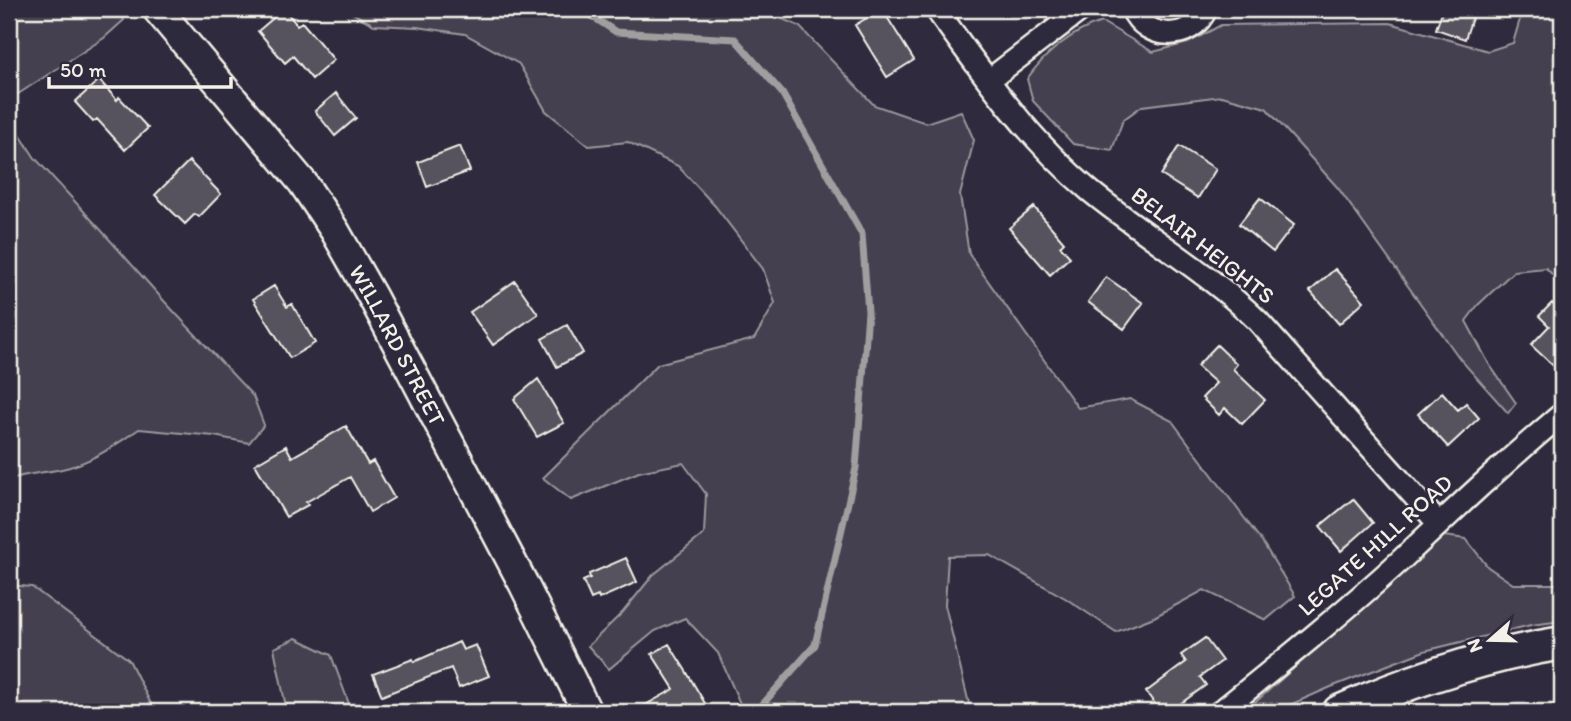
<svg xmlns="http://www.w3.org/2000/svg" width="1571" height="721" viewBox="0 0 1571 721" font-family="Itim,sans-serif">
<rect width="100%" height="100%" fill="#2f2a3d"/>
<filter id="ink" filterUnits="userSpaceOnUse"><feTurbulence type="fractalNoise" baseFrequency=".0143" numOctaves="2"/><feDisplacementMap in="SourceGraphic" scale="14" xChannelSelector="R" yChannelSelector="G"/><feConvolveMatrix kernelMatrix="1 2 1 2 8 2 1 2 1" color-interpolation-filters="sRGB"/></filter>
<g filter="url(#ink)">
<path fill="#454050" stroke="#9c989c" stroke-width="2" d="M 9,9 L 120,9 L 124,20 L 104,38 L 9,100 Z
M 345,9 L 759,9 L 799,26 L 874,105 L 926,123 L 961,111 L 974,140 L 960,195 L 969,254 L 1078,408 L 1130,399 L 1172,421 L 1263,543 L 1295,596 L 1266,620 L 1204,590 L 1154,617 L 1116,632 L 1065,598 L 989,555 L 948,556 L 945,605 L 971,712 L 739,712 L 742,708 L 718,653 L 685,618 L 655,631 L 609,669 L 588,646 L 623,612 L 653,575 L 704,534 L 706,494 L 683,463 L 639,472 L 571,500 L 543,478 L 658,364 L 754,339 L 775,303 L 763,269 L 715,206 L 678,166 L 628,142 L 589,146 L 546,111 L 519,64 L 465,34 L 417,27 L 374,25 Z
M 1523,9 L 1562,9 L 1562,285 L 1546,268 L 1514,271 L 1478,305 L 1466,321 L 1489,364 L 1516,403 L 1508,413 L 1460,359 L 1338,188 L 1266,108 L 1222,96 L 1142,106 L 1123,120 L 1112,150 L 1073,144 L 1033,101 L 1027,79 C 1044,54 1072,31 1102,22 L 1153,52 L 1188,43 L 1221,25 L 1390,23 L 1488,51 L 1513,43 Z
M 9,118 L 35,158 L 101,230 L 165,302 L 253,396 L 264,425 L 249,443 L 214,436 L 139,429 C 115,445 91,463 62,469 C 44,473 26,473 9,480 Z
M 1444,536 L 1466,539 L 1488,567 L 1513,584 L 1562,584 L 1562,621 L 1531,625 L 1424,651 L 1331,687 L 1274,712 L 1244,712 Z
M 9,585 L 32,587 L 129,660 L 155,712 L 9,712 Z
M 296,638 L 331,655 L 352,712 L 287,712 L 274,648 Z"/>
<g fill="none" stroke-linecap="round" stroke-linejoin="round">
<path stroke="#a19ea0" stroke-width="7" d="M 581,9 L 616,32 L 735,39 L 782,93 L 862,234 L 868,312 L 856,468 L 815,645 L 762,705"/>
</g>
<path fill="#56525f" stroke="#f4f1e8" stroke-width="2" d="M 284,9 L 297,25 L 302,22 L 334,60 L 312,79 L 293,56 L 285,63 L 258,31 Z
M 882,9 L 914,60 L 887,77 L 855,25 Z
M 1443,9 L 1475,9 L 1465,39 L 1436,29 Z
M 99,80 L 117,100 L 119,97 L 148,128 L 125,150 L 97,119 L 93,122 L 75,102 Z
M 336,93 L 356,118 L 335,136 L 315,111 Z
M 460,146 L 470,171 L 427,187 L 418,162 Z
M 1179,146 L 1216,169 L 1198,198 L 1161,175 Z
M 189,161 L 221,194 L 199,217 L 195,214 L 185,224 L 155,195 Z
M 1260,198 L 1294,225 L 1273,252 L 1239,224 Z
M 1034,207 L 1064,242 L 1060,246 L 1070,257 L 1050,275 L 1009,228 Z
M 1335,269 L 1364,301 L 1339,324 L 1310,291 Z
M 1106,277 L 1143,303 L 1124,329 L 1088,302 Z
M 515,281 L 538,314 L 493,345 L 470,312 Z
M 274,286 L 287,307 L 292,304 L 315,343 L 290,358 L 253,299 Z
M 1552,303 L 1562,313 L 1562,374 L 1531,345 L 1549,326 L 1539,316 Z
M 567,325 L 583,353 L 557,367 L 542,339 Z
M 1217,345 L 1237,364 L 1233,369 L 1265,400 L 1242,424 L 1225,408 L 1219,415 L 1202,398 L 1216,383 L 1197,366 Z
M 538,379 L 564,423 L 537,437 L 514,399 Z
M 1442,392 L 1458,410 L 1466,403 L 1479,418 L 1448,447 L 1418,414 Z
M 346,426 L 368,464 L 373,461 L 394,498 L 370,512 L 350,477 L 306,502 L 308,505 L 286,517 L 255,464 L 286,446 L 292,457 Z
M 1353,499 L 1373,523 L 1341,551 L 1320,526 Z
M 626,558 L 637,582 L 599,599 L 598,596 L 591,599 L 583,581 L 590,578 L 589,574 Z
M 1205,638 L 1222,661 L 1200,677 L 1206,685 L 1169,712 L 1161,712 L 1146,692 L 1186,662 L 1181,655 Z
M 459,642 L 463,650 L 476,645 L 489,676 L 459,688 L 451,668 L 382,696 L 373,674 L 413,659 L 414,662 Z
M 669,644 L 686,671 L 710,712 L 633,712 L 674,689 L 652,654 Z"/>
<g fill="none" stroke-linecap="round" stroke-linejoin="round">
<defs>
<path id="street" d="M 936,9 C 982,73 1029,140 1090,191 C 1145,236 1207,271 1258,321 L 1439,524
M 1132,9 C 1146,41 1192,42 1206,9
M 989,80 L 1082,9
M 1220,712 C 1281,663 1342,614 1400,561 C 1453,511 1506,461 1562,414"/>
<g id="secondary">
<path id="s1" d="M 157,9 L 303,183 L 335,231 L 373,298 L 523,583 L 587,712"/>
</g>
<path id="primary" d="M 1339,712 C 1411,680 1484,656 1562,643"/>
</defs>
<use href="#street" stroke="#f4f1e8" stroke-width="26"/>
<use href="#secondary" stroke="#f4f1e8" stroke-width="33"/>
<use href="#primary" stroke="#f4f1e8" stroke-width="37"/>
<use href="#street" stroke="#2f2a3d" stroke-width="21"/>
<use href="#secondary" stroke="#2f2a3d" stroke-width="28"/>
<use href="#primary" stroke="#2f2a3d" stroke-width="32"/>
</g>
</g>
<g text-anchor="middle" dominant-baseline="central" stroke-width="5" stroke-linejoin="round" paint-order="stroke">
<g font-size="23" fill="#f4f1e8" stroke="#2f2a3d">
<text transform="translate(1203 245) rotate(38)">BELAIR HEIGHTS</text>
<text stroke="none"><textPath href="#s1" startOffset="415">WILLARD STREET</textPath></text>
<text transform="translate(1375 545) rotate(-42)">LEGATE HILL ROAD</text>
</g>
</g>
<rect width="1571" height="721" fill="none" stroke="#2f2a3d" stroke-width="35"/>
<rect x="18" y="18" width="1536" height="686" fill="none" stroke="#f4f1e8" stroke-width="2.5" filter="url(#ink)"/>
<g transform="translate(1490 640) rotate(250)" stroke="#2f2a3d" stroke-width="5" paint-order="stroke">
<path d="M0-5L12 26L0 18L-12 26Z" fill="#f4f1e8"/>
<text y="-10" font-size="19" font-weight="bold" text-anchor="middle" fill="#f4f1e8">N</text>
</g>
<path d="M49 77v10h182v-10" fill="none" stroke="#f4f1e8" stroke-width="3.5"/>
<text x="60" y="77" font-size="21" fill="#f4f1e8" stroke="#2f2a3d" stroke-width="5" paint-order="stroke">50 m</text>
</svg>
